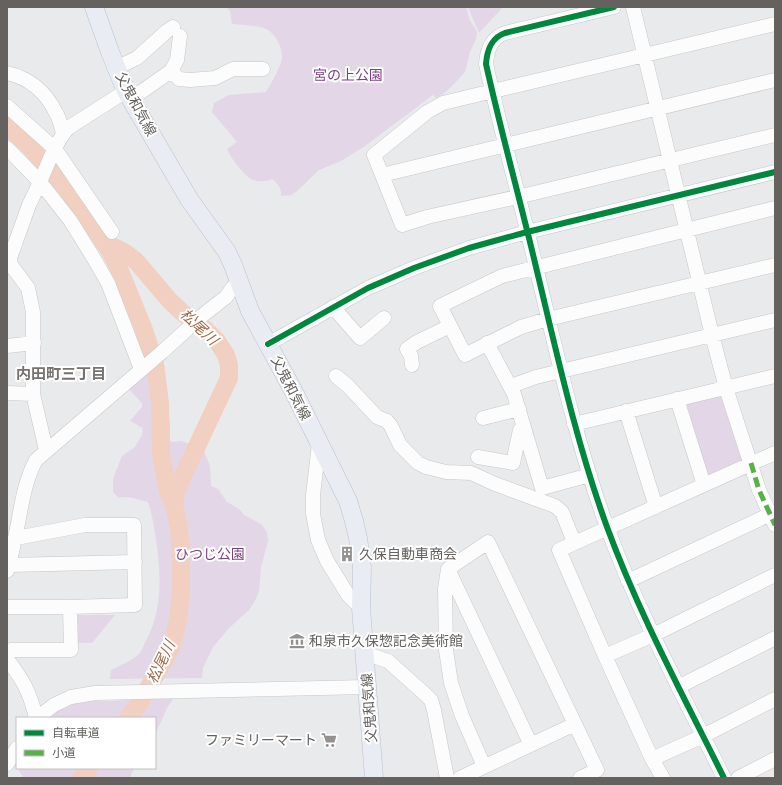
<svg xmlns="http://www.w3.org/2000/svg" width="782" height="785" viewBox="0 0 782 785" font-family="Jost,'Noto Sans JP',sans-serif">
<rect width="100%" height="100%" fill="#e8eaec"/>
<path fill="#e3d6e7" d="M 226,7 L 466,7 L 470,21 L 475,28 L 477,33 L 476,39 L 470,52 L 465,72 L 452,86 L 442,95 L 436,98 L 433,95 L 365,146 L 341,161 L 319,170 L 296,192 L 291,195 L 281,196 C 282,188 278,184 272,179 C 267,182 256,182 251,179 C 244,175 230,157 227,149 L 237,142 L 212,112 L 214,103 L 229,95 L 266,92 C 270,86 281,66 282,59 C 283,48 276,34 266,29 C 258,25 242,25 232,24 L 230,11 Z
M 468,7 L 503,7 L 479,33 Z
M 162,352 L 170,425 L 170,441 L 173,442 L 182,441 L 204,451 L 210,466 L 211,486 L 218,489 L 227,502 L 239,509 L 244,515 L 261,524 L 267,532 L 268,541 L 261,567 L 259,591 L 255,601 L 249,610 L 229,628 L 213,647 L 203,668 L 202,678 L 110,679 L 111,670 C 121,665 132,661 140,653 C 143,649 144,643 147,639 C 162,609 161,579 157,547 C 155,532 153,517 148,502 C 138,500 128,495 119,498 L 113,492 L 113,479 L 122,456 L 135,447 L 142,435 L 143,428 L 130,421 L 142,407 L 142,403 L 126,386 Z
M 721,394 L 745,458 L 742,462 L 710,476 L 707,474 L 687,405 L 689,402 Z
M 73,615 L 115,615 L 92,643 L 73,643 Z
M 153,698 L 174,698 L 167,708 L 155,735 L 155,718 L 45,718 L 62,708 L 82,701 L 111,701 Z
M 19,768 L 134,768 L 130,778 L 24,778 L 19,771 Z"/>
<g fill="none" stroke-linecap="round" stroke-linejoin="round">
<path stroke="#f2d0c1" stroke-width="18" d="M 7,126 L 29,146 L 64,185 L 110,251 L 120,271 L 144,330 L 155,364 L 160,403 L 161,455 L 168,491 L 174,505 L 179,528 L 181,557 L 181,590 L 178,620 L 171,648 L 139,704 L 128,718
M 104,242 L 124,252 L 136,261 L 170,301 L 185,315 L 205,329 L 217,341 L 226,355 L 229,365 L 229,378 L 181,480 L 177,490 L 174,505
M 81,778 L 89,768"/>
<defs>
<path id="minor" d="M 614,7 L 505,33 C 491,38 487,50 486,64 C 501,132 520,199 536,267 C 557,354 576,442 607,527 C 639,614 683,695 724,778
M 633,7 L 712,335 L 726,388 L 759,490 L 775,525
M 775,24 L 443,103 L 427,112 L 374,155 L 402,225 L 427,217 L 526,195 L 775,135
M 116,68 L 137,58 L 167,31 L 173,27
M 171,71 L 179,79 L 190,80 L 215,78 L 233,69 L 263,69
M 7,73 C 29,78 46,92 56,113 C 60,119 61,127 63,133
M 126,91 L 68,128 C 55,143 48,164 40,182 L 70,220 L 93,257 L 108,283 L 141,369
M 131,99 L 171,71 L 177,60 L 180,36
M 7,106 L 55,149 L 112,232
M 7,148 L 40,182 L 29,205 L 10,258 L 11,265 L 28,288 L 33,312 L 33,394 L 46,450
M 382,175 L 775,80
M 775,208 L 502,276 L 440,306 L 465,355 L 521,327 L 548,319 L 775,265
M 333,307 L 360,338 L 384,318
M 487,343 L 514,394 L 542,488 L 590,475
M 268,344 L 368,288 L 414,268 L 469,248 L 527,232 L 775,172
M 7,346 L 34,343
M 412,365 L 411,356 L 407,349 L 417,342 L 450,326
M 336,376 L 348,386 L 377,417 L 387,421 L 391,426 L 400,445 L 418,463 L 426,467 L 446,472 L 471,473 L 495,484 L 555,506 L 562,512 L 574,542
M 511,386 L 536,377 L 775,320
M 7,393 L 33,394
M 677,399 L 704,485
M 626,411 L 656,507
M 483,418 L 519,409
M 574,424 L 775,376
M 319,444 L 313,495 L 313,514 L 318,540 L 327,561 L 348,595 L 361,608
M 478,457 L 513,463 L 520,430 L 524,429
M 9,565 L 135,562
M 448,569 L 531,745
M 7,571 C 10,560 13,549 15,538 C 21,511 23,484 36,460 L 162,352 L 203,315 L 226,297 L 233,287 L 240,283
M 628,581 L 775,512
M 7,607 L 70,607 L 135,605 L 134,525 L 85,525 L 16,538
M 7,653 L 11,650 L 71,650 L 70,607
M 364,653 L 388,661 L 426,695 L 431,700 L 434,710 L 447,778
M 605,656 L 653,635 L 775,575
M 7,659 C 23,680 30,692 36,718
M 678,687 L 775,638
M 37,718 L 54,705 L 71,697 L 95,693 L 367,687
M 652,759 L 703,736 L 775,699
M 7,764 L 17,748
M 484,766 L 462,716 L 451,683 L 446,650 L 445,589 L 448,569 L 488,542 L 575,724
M 460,778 L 575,724 L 597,770 L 580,778
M 663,778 L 652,759 L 605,656 L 559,550 L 775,453
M 738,778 L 775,759"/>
<path id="major" d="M 94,7 L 110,52 L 126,91 L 189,199 L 227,252 L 233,265 L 250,311 L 294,392 L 348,501 L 354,521 L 358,538 L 362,567 L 361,608 L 374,778"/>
</defs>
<use href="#minor" stroke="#c6c7c8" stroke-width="15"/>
<use href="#major" stroke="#b9c2d1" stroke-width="19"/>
<use href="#minor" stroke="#fcfcfc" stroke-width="14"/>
<use href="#major" stroke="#e9ecf2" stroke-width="18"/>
<path stroke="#59b049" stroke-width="5" stroke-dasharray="10 5" stroke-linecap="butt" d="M 751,463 L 759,490 L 775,525"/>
<defs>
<path id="cycleway" d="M 614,7 L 505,33 C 491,38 487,50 486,64 C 501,132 520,199 536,267 C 557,354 576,442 607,527 C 639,614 683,695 724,778
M 268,344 L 368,288 L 414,268 L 469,248 L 527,232 L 775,172"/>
</defs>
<use href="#cycleway" stroke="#fff" stroke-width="8"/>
<use href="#cycleway" stroke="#00873e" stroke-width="6"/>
</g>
<defs>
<symbol id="building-bare" viewBox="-9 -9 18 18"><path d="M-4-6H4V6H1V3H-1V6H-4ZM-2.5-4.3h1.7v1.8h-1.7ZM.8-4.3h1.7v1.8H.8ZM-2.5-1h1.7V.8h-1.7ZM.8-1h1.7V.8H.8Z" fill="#929190" stroke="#fff" stroke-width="2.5" paint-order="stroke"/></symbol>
<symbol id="museum-bare" viewBox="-9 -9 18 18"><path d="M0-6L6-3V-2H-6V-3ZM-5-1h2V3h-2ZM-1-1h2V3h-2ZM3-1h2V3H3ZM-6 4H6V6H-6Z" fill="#929190" stroke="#fff" stroke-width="2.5" paint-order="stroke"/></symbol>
<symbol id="supermarket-bare" viewBox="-9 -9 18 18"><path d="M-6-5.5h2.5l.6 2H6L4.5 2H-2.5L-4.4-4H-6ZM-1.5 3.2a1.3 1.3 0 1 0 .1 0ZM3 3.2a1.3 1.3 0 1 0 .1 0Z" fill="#929190" stroke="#fff" stroke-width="2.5" paint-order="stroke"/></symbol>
</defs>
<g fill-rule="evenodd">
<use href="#building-bare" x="336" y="543" width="22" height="22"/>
<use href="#museum-bare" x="286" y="630" width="22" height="22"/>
<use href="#supermarket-bare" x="318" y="729" width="22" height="22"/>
</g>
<g text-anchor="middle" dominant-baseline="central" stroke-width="4" stroke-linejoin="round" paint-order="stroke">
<g font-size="14" fill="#7d3f82" stroke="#fff">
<text x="348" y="75">宮の上公園</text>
<text x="210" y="554">ひつじ公園</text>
</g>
<g font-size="14" fill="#64615e" stroke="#fff">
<text transform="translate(136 104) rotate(62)">父鬼和気線</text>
<text transform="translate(291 388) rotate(63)">父鬼和気線</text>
<text transform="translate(369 708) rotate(-94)">父鬼和気線</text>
</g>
<g font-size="14" fill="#64615e" stroke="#fff" text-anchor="start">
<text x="359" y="554">久保自動車商会</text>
<text x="309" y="641">和泉市久保惣記念美術館</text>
<text x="317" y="740" text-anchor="end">ファミリーマート</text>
</g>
<g font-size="15" font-style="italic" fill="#9e6a49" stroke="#fff">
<text transform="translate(199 327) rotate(43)">松尾川</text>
<text transform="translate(161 662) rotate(-64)">松尾川</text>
</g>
<g font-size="15" font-weight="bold" fill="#76726f" stroke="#fff">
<text x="61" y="374">内田町三丁目</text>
</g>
</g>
<rect width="782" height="785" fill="none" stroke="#64615e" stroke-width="16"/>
<rect x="16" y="717" width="140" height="52" fill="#ffffff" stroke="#c1c0bf"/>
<rect x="24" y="730" width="20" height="6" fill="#00873e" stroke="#c1c0bf"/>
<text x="52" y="737" font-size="12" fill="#64615e">自転車道</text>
<rect x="24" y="750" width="20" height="6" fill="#59b049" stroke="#c1c0bf"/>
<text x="52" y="757" font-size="12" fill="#64615e">小道</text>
</svg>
